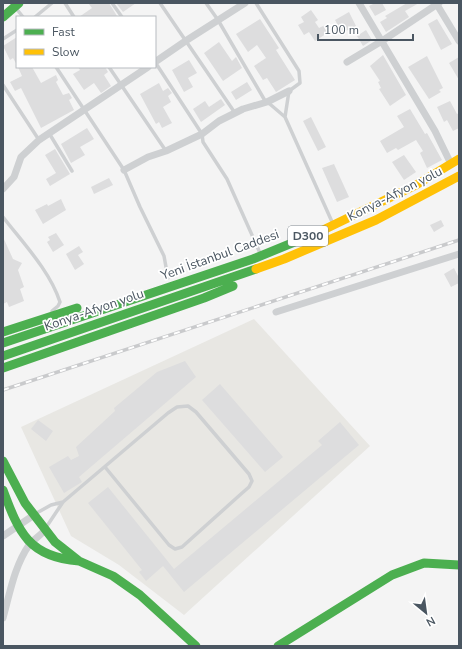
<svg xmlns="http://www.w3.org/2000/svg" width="462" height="649" viewBox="0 0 462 649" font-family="'Nunito Sans',sans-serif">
<rect width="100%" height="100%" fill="#f4f4f4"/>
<path fill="#e8e7e3" d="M 254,319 L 370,446 L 184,615 L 119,565 L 71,536 L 21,427 Z"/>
<path fill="#ddddde" d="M 88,3 L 109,3 L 117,16 L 79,17 L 92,8 Z
M 116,3 L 136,3 L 123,12 Z
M 375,3 L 382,3 L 386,10 L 375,16 L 369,6 Z
M 407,3 L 419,3 L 405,11 L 409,17 L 386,32 L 380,22 L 387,18 L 385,16 Z
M 311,10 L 318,20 L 315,22 L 319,28 L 325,25 L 329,32 L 315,41 L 309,32 L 304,35 L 298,25 L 304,22 L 301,17 Z
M 349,12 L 356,26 L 342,33 L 335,20 Z
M 260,19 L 279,48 L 276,50 L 295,80 L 276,92 L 267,78 L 263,80 L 254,66 L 266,58 L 257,45 L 248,52 L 236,34 Z
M 437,19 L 452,44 L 441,50 L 428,24 Z
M 366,30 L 372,40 L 363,46 L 357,36 Z
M 17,37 L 17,65 L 13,58 L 10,60 L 3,46 Z
M 219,42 L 232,61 L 236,57 L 242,68 L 223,81 L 204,53 Z
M 383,55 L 406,95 L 390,106 L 379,89 L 381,88 L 378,82 L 380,81 L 370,66 Z
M 427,56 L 443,88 L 439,90 L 441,92 L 429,99 L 408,67 Z
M 459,57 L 459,80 L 449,63 Z
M 189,60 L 197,73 L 188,78 L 193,87 L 184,92 L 172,70 Z
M 18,67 L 32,67 L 41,83 L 56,75 L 58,80 L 56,82 L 63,95 L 69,93 L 72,98 L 69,100 L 74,110 L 41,128 L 21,88 L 15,91 L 10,82 L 22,76 Z
M 78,67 L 105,67 L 108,72 L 104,75 L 111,86 L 101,93 L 94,83 L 84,90 L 73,74 L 80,70 Z
M 247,82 L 252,90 L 236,100 L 231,92 Z
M 159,83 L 163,91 L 168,88 L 172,93 L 168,96 L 171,102 L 163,107 L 172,123 L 162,128 L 159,122 L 156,124 L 140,94 Z
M 221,99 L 225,105 L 201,122 L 193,109 L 205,101 L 209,107 Z
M 450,101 L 457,114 L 459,113 L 459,128 L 453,131 L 447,120 L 444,122 L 437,107 Z
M 410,109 L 425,134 L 427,133 L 442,160 L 427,168 L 420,153 L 423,151 L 416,140 L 398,150 L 396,148 L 387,153 L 380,141 L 404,127 L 397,116 Z
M 311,117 L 326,147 L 318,151 L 303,121 Z
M 87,128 L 94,139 L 80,147 L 85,155 L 71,163 L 61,144 Z
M 55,149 L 70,174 L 50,186 L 46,179 L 56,173 L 45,155 Z
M 404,155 L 416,172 L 404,180 L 392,162 Z
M 334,164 L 349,197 L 337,202 L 322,168 Z
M 109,178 L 113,185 L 94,194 L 91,187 Z
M 61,199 L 66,210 L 43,224 L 35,210 L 47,204 L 48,206 Z
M 441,220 L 444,226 L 434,232 L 430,225 Z
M 56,233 L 64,245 L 53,252 L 47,242 L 50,240 L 48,237 Z
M 3,237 L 13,259 L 22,263 L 18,270 L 24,287 L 20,289 L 24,301 L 9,307 L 7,302 L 3,304 Z
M 79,246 L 83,252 L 78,255 L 84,264 L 75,270 L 66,254 Z
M 454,268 L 459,278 L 459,283 L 451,287 L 444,274 Z
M 185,361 L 196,377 L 79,477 L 82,482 L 64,493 L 49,467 L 68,456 L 71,460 L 79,456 L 76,447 L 115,411 L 114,408 L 157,372 Z
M 220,384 L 283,457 L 265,472 L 202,400 Z
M 38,420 L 53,431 L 46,441 L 31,429 Z
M 340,422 L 359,445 L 184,592 L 163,566 L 146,581 L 139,572 L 142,570 L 88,503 L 108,487 L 174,569 L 322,445 L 318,441 Z"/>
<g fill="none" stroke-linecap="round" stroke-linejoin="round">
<path stroke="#ced0d2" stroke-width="3.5" d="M 65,3 L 74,17
M 112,3 L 122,17
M 160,3 L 235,113
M 206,3 L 218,20 L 264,99 L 285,117 L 333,224
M 256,3 L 299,71 L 300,83 L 289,91 L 285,117
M 15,7 L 23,17
M 35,17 L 52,3
M 3,39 L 17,30
M 155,62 L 202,134 L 203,142 L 227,179 L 260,253
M 56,67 L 124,170 L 140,207 L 164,256 L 168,278
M 109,67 L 166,151
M 3,85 L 39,140
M 49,133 L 72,171
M 3,217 C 23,243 50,271 60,302 L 58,306 L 52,311
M 35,514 L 51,505 L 63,502
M 45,529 L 63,502 L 168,413 L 177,407 L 188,406 L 196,412 L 249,474 L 252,481 L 249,487 L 241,494 L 182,547 L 175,549 L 169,545 L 105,467"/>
<path stroke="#ced0d2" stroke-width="7" d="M 359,3 L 435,131 L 451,164
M 436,3 L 459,41
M 155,62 L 187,40 L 245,3
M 347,62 L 382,41 L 439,3
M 124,170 L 148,157 L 166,151 L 202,134 L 219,121 L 243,109 L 267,102 L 289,91
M 3,189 L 14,177 L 21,157 L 39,140 L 148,67
M 276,312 L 459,254
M 3,536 L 34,515
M 3,618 C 10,593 14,567 29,545 C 34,539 40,536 45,530"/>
<path stroke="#4caf50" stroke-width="9" d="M 3,17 L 19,3
M 3,332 L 77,308
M 3,343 L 253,259 L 319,232
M 3,356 L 256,269
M 3,368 L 204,298 L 233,286
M 3,461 L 25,503 L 55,542 L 79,561 L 113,576 L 140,595 L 196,646
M 3,490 C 19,533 29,557 79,561
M 278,646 L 392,575 L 424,563 L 459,565"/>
<path stroke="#ffc107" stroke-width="9" d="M 319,232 L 416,185 L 459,159
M 256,269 L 284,259 L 376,220 L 459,176"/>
<defs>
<path id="rail" d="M 3,390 L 459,240"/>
</defs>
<use href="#rail" stroke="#c9cacc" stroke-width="3.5"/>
<use href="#rail" stroke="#fff" stroke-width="2" stroke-dasharray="6" stroke-linecap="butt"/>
</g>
<g text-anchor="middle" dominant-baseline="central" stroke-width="3.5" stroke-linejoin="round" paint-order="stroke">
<rect fill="#fff" stroke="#808990" stroke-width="1" x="288" y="226" width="40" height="20" rx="3"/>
<g font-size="12" font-weight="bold" fill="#4a5661">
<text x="308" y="236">D300</text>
</g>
<g font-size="13" fill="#4a5661" stroke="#fff">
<text transform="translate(395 194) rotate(-27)">Konya-Afyon yolu</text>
<text transform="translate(220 255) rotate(-20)">Yeni İstanbul Caddesi</text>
<text transform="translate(94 310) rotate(-19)">Konya-Afyon yolu</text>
</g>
</g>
<rect width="462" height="649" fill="none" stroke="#4a5661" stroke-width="8"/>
<rect x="16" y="16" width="140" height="52" fill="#ffffff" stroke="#b7bbc0"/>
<rect x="24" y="29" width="20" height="6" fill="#4caf50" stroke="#b7bbc0"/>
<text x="52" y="36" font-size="12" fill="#4a5661">Fast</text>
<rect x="24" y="49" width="20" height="6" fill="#ffc107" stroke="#b7bbc0"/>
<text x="52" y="56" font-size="12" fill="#4a5661">Slow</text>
<g transform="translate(426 613) rotate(151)" stroke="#ffffff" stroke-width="3" paint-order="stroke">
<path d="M0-3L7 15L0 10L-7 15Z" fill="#4a5661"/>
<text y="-6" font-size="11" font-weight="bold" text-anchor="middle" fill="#4a5661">N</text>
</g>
<path d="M318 34v6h95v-6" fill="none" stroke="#4a5661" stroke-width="2"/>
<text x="324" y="34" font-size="12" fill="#4a5661" stroke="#ffffff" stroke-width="3" paint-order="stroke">100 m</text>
</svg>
